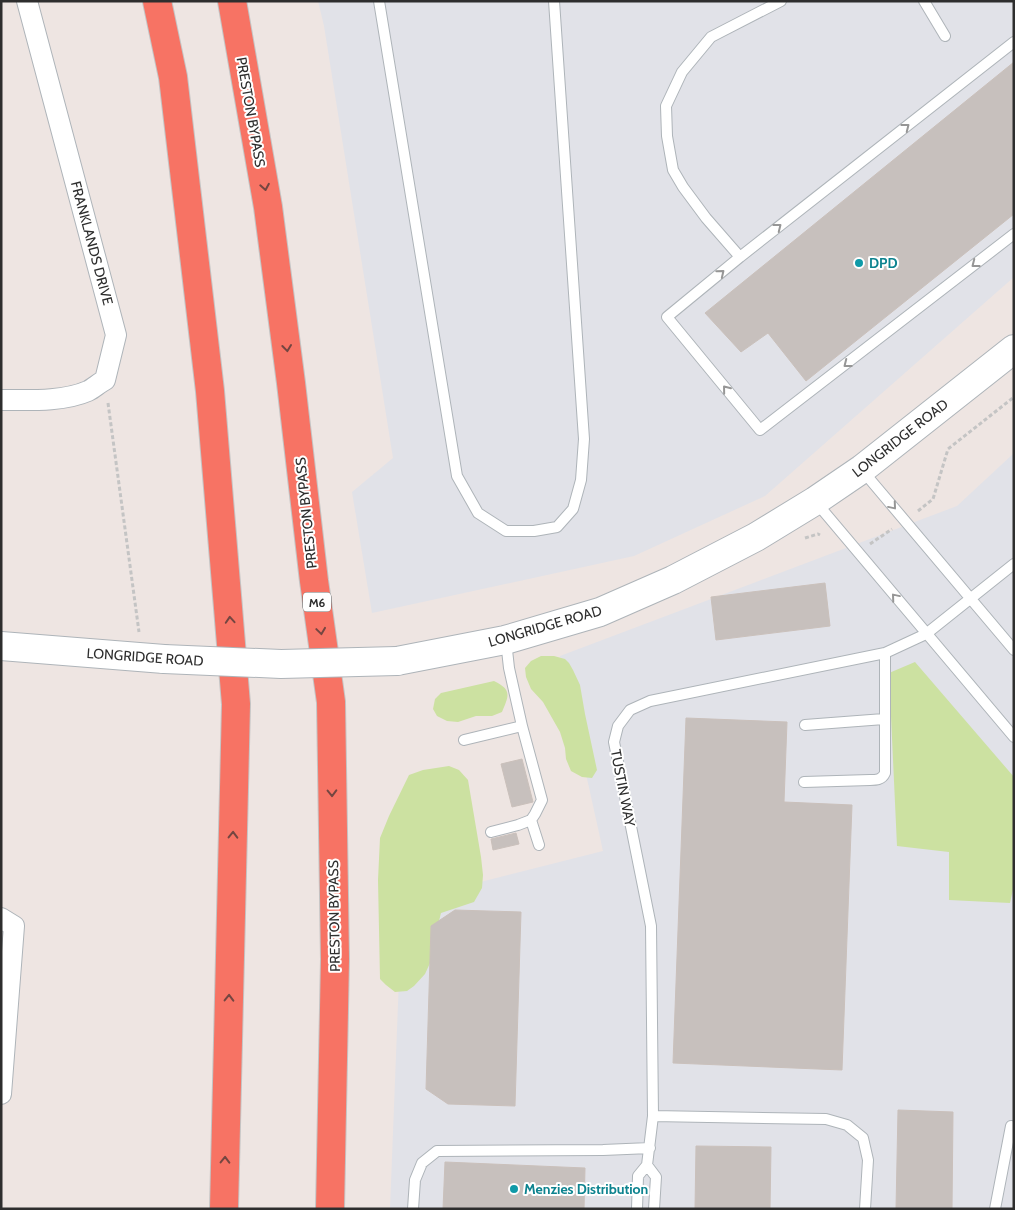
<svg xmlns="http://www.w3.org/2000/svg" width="1015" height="1210" viewBox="0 0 1015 1210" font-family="Cabin,sans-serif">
<rect width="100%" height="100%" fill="#eee5e2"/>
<path fill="#e1e2e8" d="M 318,1 L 1014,1 L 1014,277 L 765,496 L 634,556 L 372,613 L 352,492 L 393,458 L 324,26 Z
M 1014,453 L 1014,1209 L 390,1209 L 402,902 L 603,851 L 560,656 L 957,506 Z"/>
<path fill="#cce1a1" d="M 541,656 L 554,656 L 565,659 L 569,663 L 573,670 L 580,685 L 585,714 L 597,770 L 592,778 L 582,777 L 571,771 L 566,759 L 565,748 L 560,732 L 543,702 L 531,689 L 526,677 L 525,668 L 531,661 Z
M 915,662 L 1014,777 L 1014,885 L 1010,903 L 949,900 L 949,852 L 897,846 L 889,673 Z
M 494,681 C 512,690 509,695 502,712 L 492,716 L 476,716 L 458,722 L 447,721 L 437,716 L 433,709 L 435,699 L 441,693 Z
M 449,766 L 459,770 L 468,780 L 481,857 L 483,875 L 482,888 L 474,902 L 441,913 L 438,925 L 441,939 L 425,974 L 414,986 L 407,991 L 395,992 L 386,985 L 380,979 L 378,880 L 380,838 L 389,816 L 409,775 L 423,770 Z"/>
<path fill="#c7c0bd" stroke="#cac0bb" d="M 1014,62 L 1014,214 L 806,381 L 768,333 L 741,352 L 705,313 Z
M 825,583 L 830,626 L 716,640 L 711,597 Z
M 686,718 L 787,722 L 784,802 L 852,805 L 842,1070 L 673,1063 Z
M 522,759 L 533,802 L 512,807 L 501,764 Z
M 516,833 L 519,844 L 493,850 L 491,839 Z
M 455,910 L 521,912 L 515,1106 L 448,1104 L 426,1089 L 431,926 Z
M 898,1110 L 953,1112 L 952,1209 L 896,1209 Z
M 696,1146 L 771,1147 L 770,1209 L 695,1209 Z
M 445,1162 L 585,1168 L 584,1209 L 443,1209 Z"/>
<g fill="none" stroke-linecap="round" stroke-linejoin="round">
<defs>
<path id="lane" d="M 379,1 L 457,476 L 478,513 L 506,531 L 534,531 L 557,527 L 573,509 L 581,480 L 584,439 L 554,1
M 924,1 L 945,36
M 1014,42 L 740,257 L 667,317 L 760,430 L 1014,234
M 740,257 L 706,218 L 683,187 L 673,170 L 667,136 L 666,106 L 682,72 L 711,37 L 781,1
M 862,470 L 1014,650
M 815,501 L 1014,737
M 805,725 L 884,719
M 464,740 L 522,726
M 804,782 L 870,780 C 876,780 882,780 885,773 L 885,653
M 531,820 L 539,845
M 491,832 L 518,825 L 531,820 L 535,814 L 542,800 L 522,726 L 509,668 L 506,641
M 653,1116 L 826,1119 L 847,1125 L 863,1138 L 868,1160 L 865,1209
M 647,1165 L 656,1177 L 654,1209
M 413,1209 L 415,1180 L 422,1163 L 437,1151 L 603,1150 L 650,1148
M 637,1209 L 638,1176 L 647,1165 L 653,1116 L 651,926 L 614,742 L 618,726 L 630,710 L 650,701 L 885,653 L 926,634 L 1014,564
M 995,1209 L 1011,1126"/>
<path id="street" d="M 1,400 C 28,400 63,402 88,391 C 94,388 99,383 105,380 L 116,335 L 27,1
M 1,918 L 14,926 L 1,1094"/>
<path id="secondary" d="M 1,646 L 164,659
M 397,661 L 505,640 L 600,612 L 673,580 L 756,537 L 815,501 L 862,469 L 1014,349"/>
<path id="highway" d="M 157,1 L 173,77 L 210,391 L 236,704 L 224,1209
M 232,1 L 268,207 L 291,383 L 314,581 L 331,702 L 335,959 L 330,1209"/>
</defs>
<use href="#lane" stroke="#aeb4b9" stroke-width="12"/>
<use href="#street" stroke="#aeb4b9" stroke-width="22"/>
<use href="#secondary" stroke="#aeb4b9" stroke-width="30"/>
<use href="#highway" stroke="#c4c4c4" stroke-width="30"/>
<path stroke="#c4c4c4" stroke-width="3" stroke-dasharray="4 2.5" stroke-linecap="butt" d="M 108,403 L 139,632
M 918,511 L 933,499 L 948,449 L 1014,397
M 805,538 L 818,534 L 820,535
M 870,544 L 892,529"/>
<use href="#lane" stroke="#fff" stroke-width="10"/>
<use href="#street" stroke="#fff" stroke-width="20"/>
<use href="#secondary" stroke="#fff" stroke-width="28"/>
<use href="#highway" stroke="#f77364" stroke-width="28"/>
<defs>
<path id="secondary-bridge" d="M 164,659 L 281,664 L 397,661"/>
</defs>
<use href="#secondary-bridge" stroke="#aeb4b9" stroke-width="30" stroke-linecap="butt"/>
<use href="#secondary-bridge" stroke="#fff" stroke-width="28"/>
</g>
<defs><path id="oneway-chevron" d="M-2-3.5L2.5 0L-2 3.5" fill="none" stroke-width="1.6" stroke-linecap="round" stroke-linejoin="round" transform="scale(1.25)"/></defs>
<g stroke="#969696">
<use href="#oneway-chevron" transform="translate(906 127) rotate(-38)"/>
<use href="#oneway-chevron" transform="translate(778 227) rotate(-38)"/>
<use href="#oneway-chevron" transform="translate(975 264) rotate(142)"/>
<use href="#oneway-chevron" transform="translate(721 273) rotate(-39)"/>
<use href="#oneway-chevron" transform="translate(847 364) rotate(142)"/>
<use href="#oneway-chevron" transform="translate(726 389) rotate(-129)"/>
<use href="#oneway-chevron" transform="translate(893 506) rotate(50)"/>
<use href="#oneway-chevron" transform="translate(895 597) rotate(-130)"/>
</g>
<g stroke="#744641">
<use href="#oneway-chevron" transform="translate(265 187) rotate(80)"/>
<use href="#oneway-chevron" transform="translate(287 348) rotate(83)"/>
<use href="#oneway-chevron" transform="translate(230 620) rotate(-94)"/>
<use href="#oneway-chevron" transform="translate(321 631) rotate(82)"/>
<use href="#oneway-chevron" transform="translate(332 793) rotate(89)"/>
<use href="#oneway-chevron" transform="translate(233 835) rotate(-89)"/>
<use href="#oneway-chevron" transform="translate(229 998) rotate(-89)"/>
<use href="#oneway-chevron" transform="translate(225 1160) rotate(-89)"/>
</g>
<g fill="#0f9aa8" stroke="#fff" stroke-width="2">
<circle cx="859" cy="263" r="5"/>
<circle cx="514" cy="1189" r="5"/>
</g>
<g text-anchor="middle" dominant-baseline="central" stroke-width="4" stroke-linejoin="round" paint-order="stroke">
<rect fill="#fff" stroke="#6d6d6d" stroke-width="1" x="303" y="592.5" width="28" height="19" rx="4"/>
<g font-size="12" font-weight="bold" fill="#2e2e2e">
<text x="317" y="602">M6</text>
</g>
<g font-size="14" fill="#2e2e2e" stroke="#fff">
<text transform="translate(251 112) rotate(80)">PRESTON BYPASS</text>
<text transform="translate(92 243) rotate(75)">FRANKLANDS DRIVE</text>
<text transform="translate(900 438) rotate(-38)">LONGRIDGE ROAD</text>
<text transform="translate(306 513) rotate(-96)">PRESTON BYPASS</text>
<text transform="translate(545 626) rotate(-16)">LONGRIDGE ROAD</text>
<text transform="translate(145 657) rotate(4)">LONGRIDGE ROAD</text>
<text transform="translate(623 788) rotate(79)">TUSTIN WAY</text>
<text transform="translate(334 916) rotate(-91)">PRESTON BYPASS</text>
</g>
<g font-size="14" font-weight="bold" fill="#0d838f" stroke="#fff" text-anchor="start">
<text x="869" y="263">DPD</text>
<text x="524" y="1189">Menzies Distribution</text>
</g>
</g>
<rect width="1015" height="1210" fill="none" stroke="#2e2e2e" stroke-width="5"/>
</svg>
